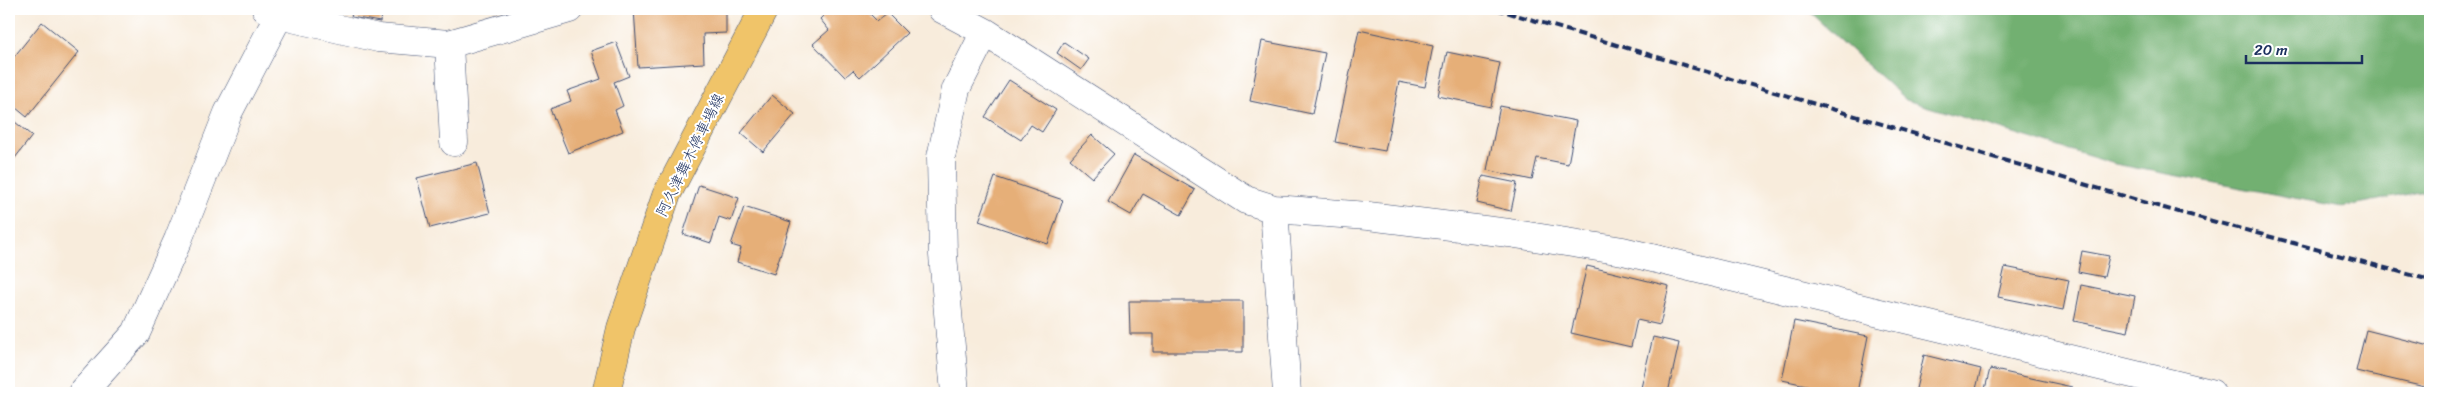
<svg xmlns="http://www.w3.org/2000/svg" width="2439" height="402" viewBox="0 0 2439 402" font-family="Sriracha,'Klee One',sans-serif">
<rect width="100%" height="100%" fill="#fff"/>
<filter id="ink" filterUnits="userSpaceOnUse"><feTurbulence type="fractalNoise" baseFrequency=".02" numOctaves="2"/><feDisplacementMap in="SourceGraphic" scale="10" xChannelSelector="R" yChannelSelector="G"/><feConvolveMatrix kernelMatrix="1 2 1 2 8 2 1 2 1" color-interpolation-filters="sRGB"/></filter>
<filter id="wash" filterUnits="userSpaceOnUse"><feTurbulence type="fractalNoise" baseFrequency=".0096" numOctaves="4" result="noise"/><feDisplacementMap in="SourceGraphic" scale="20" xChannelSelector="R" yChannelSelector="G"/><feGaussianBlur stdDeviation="1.12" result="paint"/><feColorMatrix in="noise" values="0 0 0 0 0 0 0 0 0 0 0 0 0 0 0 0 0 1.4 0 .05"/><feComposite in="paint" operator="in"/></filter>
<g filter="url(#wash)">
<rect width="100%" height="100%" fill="#f8ecdc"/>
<path fill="#72b071" stroke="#467068" d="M 1806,9 L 2430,9 L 2430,190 L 2342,207 L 2115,164 L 1906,100 Z"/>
<g id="blocks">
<path fill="#e6af78" d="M 353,9 L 382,9 L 380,22 L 351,17 Z
M 634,9 L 726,9 L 726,33 L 703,34 L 704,63 L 638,67 Z
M 830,9 L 865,9 L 877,21 L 887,13 L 907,33 L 860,77 L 853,70 L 845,77 L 813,44 L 829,30 L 820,19 Z
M 42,22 L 79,52 L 27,117 L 10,103 L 9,105 L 9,63 Z
M 1359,30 L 1433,46 L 1425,87 L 1399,82 L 1385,151 L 1335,142 Z
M 1262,41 L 1325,53 L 1312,114 L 1250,101 Z
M 616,42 L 629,76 L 614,82 L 623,106 L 615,110 L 623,131 L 568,153 L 550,109 L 571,101 L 567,91 L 601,79 L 591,51 Z
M 1064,42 L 1089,59 L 1081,70 L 1057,53 Z
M 1447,52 L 1500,63 L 1491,107 L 1438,96 Z
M 1009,80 L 1056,110 L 1042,132 L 1031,125 L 1021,140 L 985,117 Z
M 772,95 L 795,114 L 763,152 L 741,133 Z
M 1500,106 L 1576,121 L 1568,164 L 1537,158 L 1532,180 L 1487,170 Z
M 9,117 L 32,136 L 15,158 L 9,153 Z
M 1092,135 L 1114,154 L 1092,178 L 1070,159 Z
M 1134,155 L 1195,190 L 1181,215 L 1143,194 L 1131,215 L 1108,202 Z
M 477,163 L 490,213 L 430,228 L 417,178 Z
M 1483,176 L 1517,183 L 1511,211 L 1477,203 Z
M 995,177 L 1063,200 L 1048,244 L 979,221 Z
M 699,185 L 739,198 L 731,221 L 719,217 L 711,243 L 683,234 Z
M 744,207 L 791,222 L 774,274 L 737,262 L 741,248 L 731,245 Z
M 2082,251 L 2109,256 L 2104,277 L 2078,272 Z
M 1587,266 L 1669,286 L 1660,325 L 1637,320 L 1631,347 L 1571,333 Z
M 2005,267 L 2069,280 L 2063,310 L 1998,297 Z
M 2081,285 L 2135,296 L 2128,332 L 2074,321 Z
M 1129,301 L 1243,301 L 1243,352 L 1153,352 L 1153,334 L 1130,334 Z
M 1794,321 L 1868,336 L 1857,393 L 1845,393 L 1782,380 Z
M 2366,330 L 2430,346 L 2429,388 L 2356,371 Z
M 1653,337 L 1679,343 L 1668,393 L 1640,392 Z
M 1924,355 L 1981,369 L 1975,393 L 1915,393 Z
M 1990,369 L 2072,387 L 2071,393 L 1984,393 Z"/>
</g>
</g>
<g filter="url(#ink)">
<use href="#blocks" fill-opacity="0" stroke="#3c4b71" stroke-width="1"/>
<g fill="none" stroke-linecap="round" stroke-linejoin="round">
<defs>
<path id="minor" d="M 266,9 L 279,15 L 378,38 L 449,44 L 569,9
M 942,9 L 985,32 L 1246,200 L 1274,209 L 1368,216 L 1509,233 L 1623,251 L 2211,393
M 449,44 L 454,142
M 1274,209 L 1287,393
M 82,393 L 136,333 L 178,240 L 228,113 L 279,15
M 955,393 L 943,255 L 941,157 L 956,89 L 985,32"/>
<path id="major" d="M 606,393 L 621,328 L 666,196 L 764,9"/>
</defs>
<use href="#minor" stroke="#3c4b71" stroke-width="29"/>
<use href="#major" stroke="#3c4b71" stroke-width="29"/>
<use href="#minor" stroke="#fff" stroke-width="28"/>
<use href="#major" stroke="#f0c469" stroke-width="28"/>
<path stroke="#1b2f5e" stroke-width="4" stroke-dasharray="8 4" stroke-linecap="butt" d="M 1496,9 L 2164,208 L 2430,280"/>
</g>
</g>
<g text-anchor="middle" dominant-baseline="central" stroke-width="4" stroke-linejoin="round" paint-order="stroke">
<g font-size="15" fill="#1b2f5e" stroke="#fff">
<text transform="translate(690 155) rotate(-64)">阿久津舞木停車場線</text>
</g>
</g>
<rect width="2439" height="402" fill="none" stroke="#fff" stroke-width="30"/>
<path d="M2246 55v8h116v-8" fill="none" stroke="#1b2f5e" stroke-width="2.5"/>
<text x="2254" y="55" font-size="15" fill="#1b2f5e" stroke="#ffffff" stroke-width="4" paint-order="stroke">20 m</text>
</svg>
